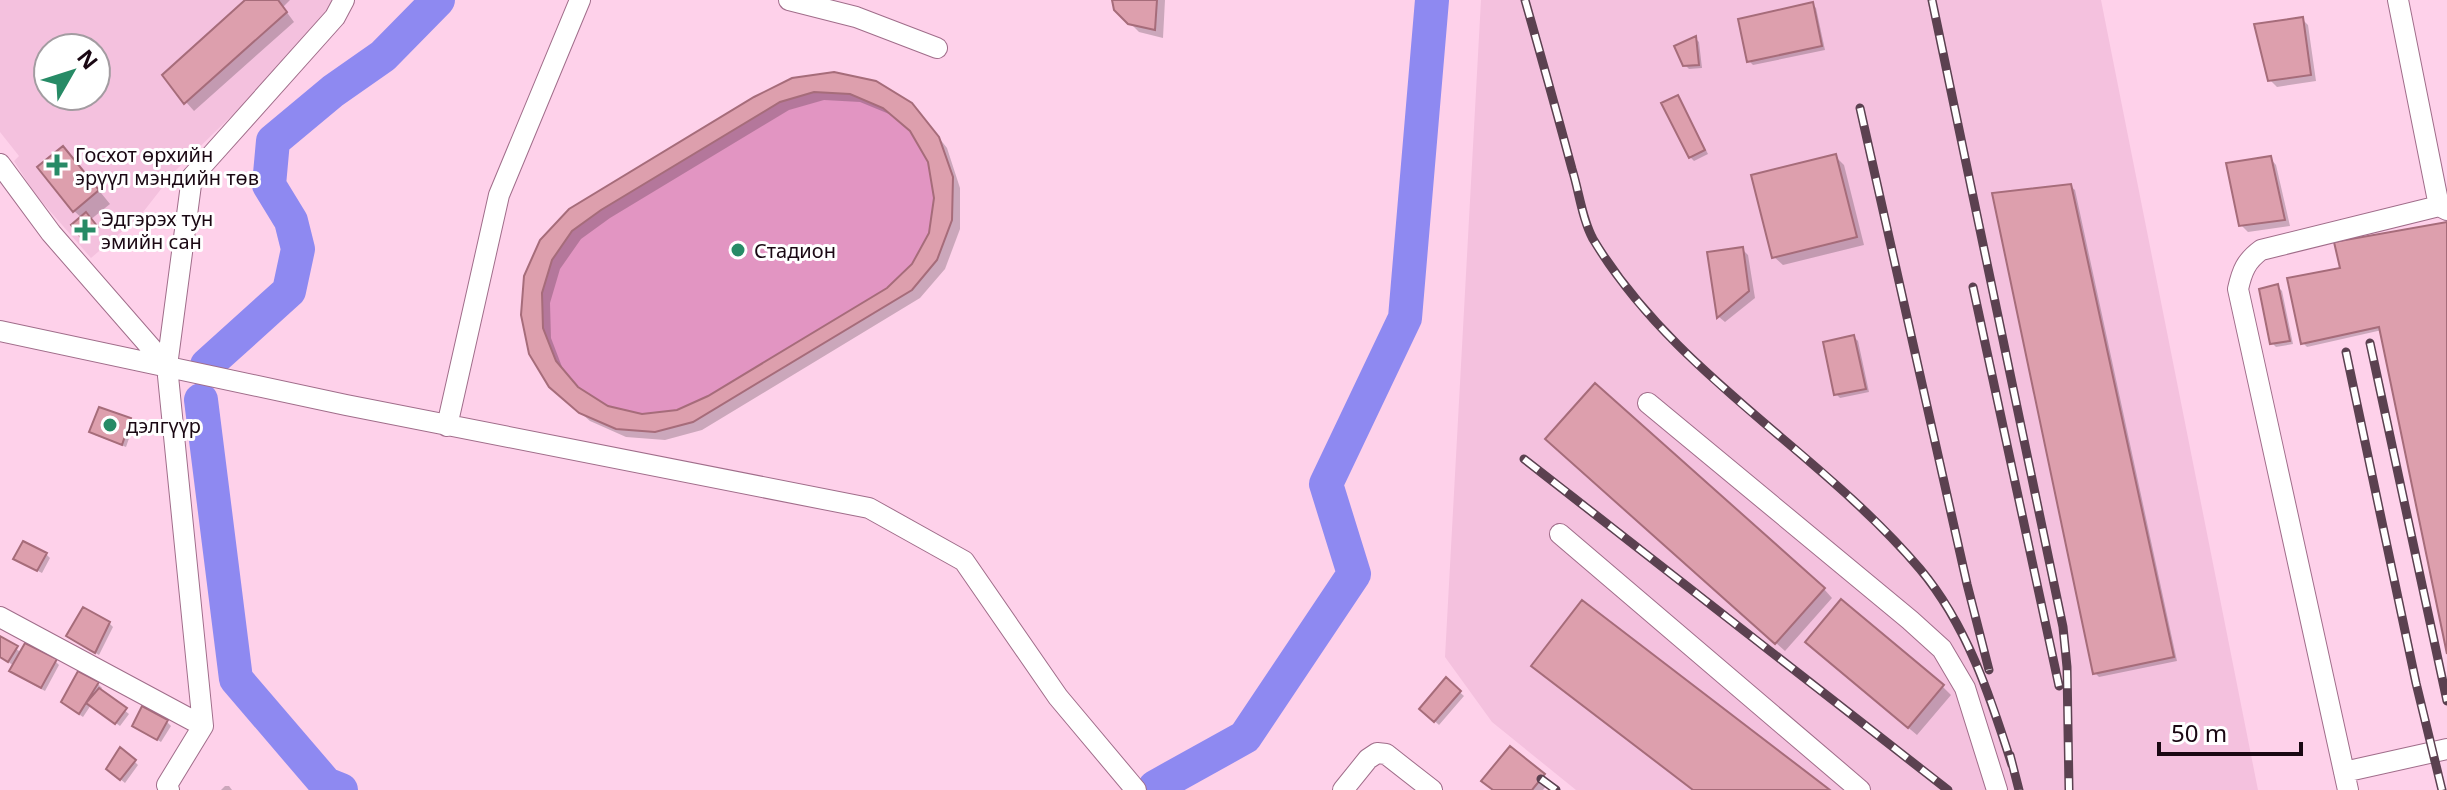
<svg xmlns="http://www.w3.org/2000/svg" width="2447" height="790" viewBox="0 0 2447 790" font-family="'Noto Sans',sans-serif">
<rect width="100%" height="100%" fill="#fed1ea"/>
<path fill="#f4c1de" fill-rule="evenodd" d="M 0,0 L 341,0 L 260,88 L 176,170 L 140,216 L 91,258 L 35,194 L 14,161 L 19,156 L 0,132 ZM 48,48 L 96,48 L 96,96 L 48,96 Z
M 1481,0 L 2101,0 L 2258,790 L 1576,790 L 1492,722 L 1445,657 Z"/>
<path fill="#e295c2" d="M 834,72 L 876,81 L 912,103 L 939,137 L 953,177 L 912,290 L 693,422 L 655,432 L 616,429 L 579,413 L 549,387 L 529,354 L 521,315 L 524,276 L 540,240 L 569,209 L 754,97 L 792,78 Z"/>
<path fill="#0003" fill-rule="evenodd" d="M 248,0 L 290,0 L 283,7 L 294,22 L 194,111 L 186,102 Z
M 1114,0 L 1165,0 L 1163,38 L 1139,32 L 1116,9 Z
M 1812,4 L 1816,8 L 1825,50 L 1753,65 L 1749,61 Z
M 2302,19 L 2308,25 L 2316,81 L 2277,87 L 2270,80 Z
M 1695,38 L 1699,42 L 1702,68 L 1689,69 L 1685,65 Z
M 834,74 L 921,115 L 947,148 L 960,188 L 960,229 L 945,269 L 920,298 L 702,430 L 665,440 L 626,437 L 590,421 L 561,396 L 523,315 L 570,210 ZM 824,100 L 860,102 L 894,116 L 913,132 L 930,162 L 936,198 L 930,234 L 914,265 L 888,289 L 709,397 L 677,412 L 642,416 L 607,408 L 580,391 L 564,372 L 551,338 L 550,303 L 560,269 L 581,239 L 610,218 L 789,110 Z
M 1678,97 L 1708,154 L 1694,161 L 1690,157 Z
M 1835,156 L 1844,165 L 1864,245 L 1783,265 L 1774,257 Z
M 2270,158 L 2276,165 L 2290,226 L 2248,232 L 2241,225 Z
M 75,161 L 110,204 L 90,220 L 98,229 L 85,240 L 74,225 L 82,218 L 74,211 Z
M 2070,186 L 2075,190 L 2177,661 L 2099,677 L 2095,673 Z
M 2447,224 L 2447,644 L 2382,330 L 2307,347 L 2303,343 L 2343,269 Z
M 1742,249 L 1748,255 L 1755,298 L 1725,322 L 1719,317 L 1709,254 Z
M 2278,287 L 2282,291 L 2293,344 L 2276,347 L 2272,343 Z
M 1854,337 L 1858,341 L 1869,392 L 1840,398 L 1836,394 Z
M 130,420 L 134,424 L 126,447 L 95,435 L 91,431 Z
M 1556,447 L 1824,589 L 1832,598 L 1785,651 Z
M 46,554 L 50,558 L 42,573 L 15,559 Z
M 109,623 L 113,627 L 99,655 L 73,640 Z
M 0,638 L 22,653 L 55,661 L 59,665 L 45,691 L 16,675 L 14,666 L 0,656 Z
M 1816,650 L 1942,686 L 1951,695 L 1917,735 Z
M 1446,680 L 1464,696 L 1439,725 L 1421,709 Z
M 98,684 L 102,688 L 100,691 L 129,714 L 120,726 L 91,705 L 83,717 L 67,706 Z
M 167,722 L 171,726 L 161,742 L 139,729 Z
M 134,761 L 138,765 L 125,783 L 113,773 Z
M 1544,775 L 1550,781 L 1543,790 L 1494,790 Z
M 225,786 L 229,786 L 232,790 L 221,790 Z"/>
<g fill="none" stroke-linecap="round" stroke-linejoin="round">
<path stroke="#8e89f1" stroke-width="34" d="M 207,365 L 289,291 L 298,249 L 291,221 L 269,185 L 273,141 L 333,91 L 383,56 L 438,0
M 201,400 L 236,679 L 326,784 L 341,790
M 1155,787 L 1245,737 L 1354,574 L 1326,484 L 1405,318 L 1432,0"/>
</g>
<path fill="#dd9fad" stroke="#a66c7a" stroke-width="2" fill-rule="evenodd" d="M 245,0 L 278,0 L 287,12 L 184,104 L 162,75 Z
M 1112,0 L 1157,0 L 1155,30 L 1128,24 L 1114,10 Z
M 1813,2 L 1822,46 L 1747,62 L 1738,19 Z
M 2303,17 L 2311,75 L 2268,81 L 2254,24 Z
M 1696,36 L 1699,65 L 1683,66 L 1674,46 Z
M 834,72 L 876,81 L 912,103 L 939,137 L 953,177 L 952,220 L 937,260 L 912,290 L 693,422 L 655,432 L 616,429 L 579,413 L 549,387 L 529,354 L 521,315 L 524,276 L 540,240 L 569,209 L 754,97 L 792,78 ZM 814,92 L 850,94 L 883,108 L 910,131 L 928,162 L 934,198 L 929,233 L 912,264 L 887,288 L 708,396 L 677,410 L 642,414 L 608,406 L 578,387 L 556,361 L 543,328 L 542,293 L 552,260 L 572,231 L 601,210 L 780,102 Z
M 1678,95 L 1705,150 L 1689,158 L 1661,103 Z
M 63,146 L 99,190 L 73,212 L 37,167 Z
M 1836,154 L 1857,237 L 1772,258 L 1751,175 Z
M 2271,156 L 2285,220 L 2239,226 L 2226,163 Z
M 2071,184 L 2174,657 L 2093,674 L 1992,193 Z
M 86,212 L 98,227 L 83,240 L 71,225 Z
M 2447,222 L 2447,654 L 2379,327 L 2301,344 L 2287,278 L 2340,268 L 2334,242 Z
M 1743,247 L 1749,291 L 1717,318 L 1707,252 Z
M 2278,284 L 2290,341 L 2270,344 L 2259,289 Z
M 1854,335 L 1866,389 L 1834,395 L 1823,342 Z
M 1595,383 L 1825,588 L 1775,644 L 1545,439 Z
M 99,407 L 131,418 L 122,445 L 89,432 Z
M 23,541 L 47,553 L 37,571 L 13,559 Z
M 1841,599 L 1944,685 L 1908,728 L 1805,642 Z
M 1582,600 L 1830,790 L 1693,790 L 1531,666 Z
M 83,607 L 110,622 L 95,653 L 66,636 Z
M 0,636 L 18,646 L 8,662 L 0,657 Z
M 25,643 L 57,659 L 41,688 L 9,671 Z
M 78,671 L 99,682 L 79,714 L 61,702 Z
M 1446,677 L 1461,691 L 1434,722 L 1419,709 Z
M 99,688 L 127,708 L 115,724 L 86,703 Z
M 142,706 L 168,720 L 157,740 L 132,726 Z
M 1510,746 L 1545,774 L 1532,790 L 1493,790 L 1481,781 Z
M 120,747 L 136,760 L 120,780 L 106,769 Z"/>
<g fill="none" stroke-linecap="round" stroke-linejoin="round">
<defs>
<path id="minor" d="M 789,0 L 856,17 L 937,48
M 2398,0 L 2439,206
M 0,164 L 51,233 L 167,366
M 0,331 L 346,405 L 869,508 L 964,561 L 1058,697 L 1136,790
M 1648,403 L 1910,620 L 1942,649 L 1965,688 L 1997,790
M 447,426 L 499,195 L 580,0
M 1560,534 L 1860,790
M 0,617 L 203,726
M 2344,772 L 2447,749
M 169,790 L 167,785 L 203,726 L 167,366 L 192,177 L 335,17 L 344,0
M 1343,790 L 1368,759 L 1377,753 L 1386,754 L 1432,790
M 2348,790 L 2238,289 C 2242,271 2246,261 2261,250 L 2439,206 L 2447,210"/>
</defs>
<use href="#minor" stroke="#a06d8a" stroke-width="22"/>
<use href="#minor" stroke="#fff" stroke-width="20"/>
<defs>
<path id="rail" d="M 1525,0 C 1541,56 1557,113 1572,169 C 1579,191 1582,219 1593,239 C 1674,374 1819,450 1920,569 C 1967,625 1990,696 2012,765
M 1932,0 L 2063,627 L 2067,667 L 2069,790
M 1860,108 L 1967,584 L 1989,670
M 1973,287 L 2059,686
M 2370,343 L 2447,701
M 2346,352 L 2416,683 L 2442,790
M 1524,459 L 1948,790
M 2010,755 L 2019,790
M 1541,779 L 1556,790"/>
</defs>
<use href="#rail" stroke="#5b4150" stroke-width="9"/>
<use href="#rail" stroke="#fff" stroke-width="6" stroke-dasharray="18" stroke-linecap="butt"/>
</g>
<g fill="#278b66" stroke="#fff" stroke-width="3">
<path d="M53 153h8v8h8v8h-8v8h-8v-8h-8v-8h8z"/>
<path d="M81 218h8v8h8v8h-8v8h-8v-8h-8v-8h8z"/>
<circle cx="738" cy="250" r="8"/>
<circle cx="110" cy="425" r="8"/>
</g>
<g text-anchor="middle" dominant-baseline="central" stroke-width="6" stroke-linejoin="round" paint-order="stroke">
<g font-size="20" fill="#1a0813" stroke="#fff" text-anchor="start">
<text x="75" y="154">Госхот өрхийн<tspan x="75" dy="23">эрүүл мэндийн төв</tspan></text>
<text x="101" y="218">Эдгэрэх тун<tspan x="101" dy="23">эмийн сан</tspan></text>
<text x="754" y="250">Стадион</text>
<text x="126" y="425">дэлгүүр</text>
</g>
</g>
<g transform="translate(72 72) rotate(51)"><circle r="38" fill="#ffffff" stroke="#a39ca1" stroke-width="2"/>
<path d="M0-6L14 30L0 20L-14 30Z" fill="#278b66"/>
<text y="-12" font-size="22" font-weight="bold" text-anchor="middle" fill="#1a0813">N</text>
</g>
<path d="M2159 742v12h142v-12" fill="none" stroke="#1a0813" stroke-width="4"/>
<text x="2171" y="742" font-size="24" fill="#1a0813" stroke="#ffffff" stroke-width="6" paint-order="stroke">50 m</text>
</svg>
